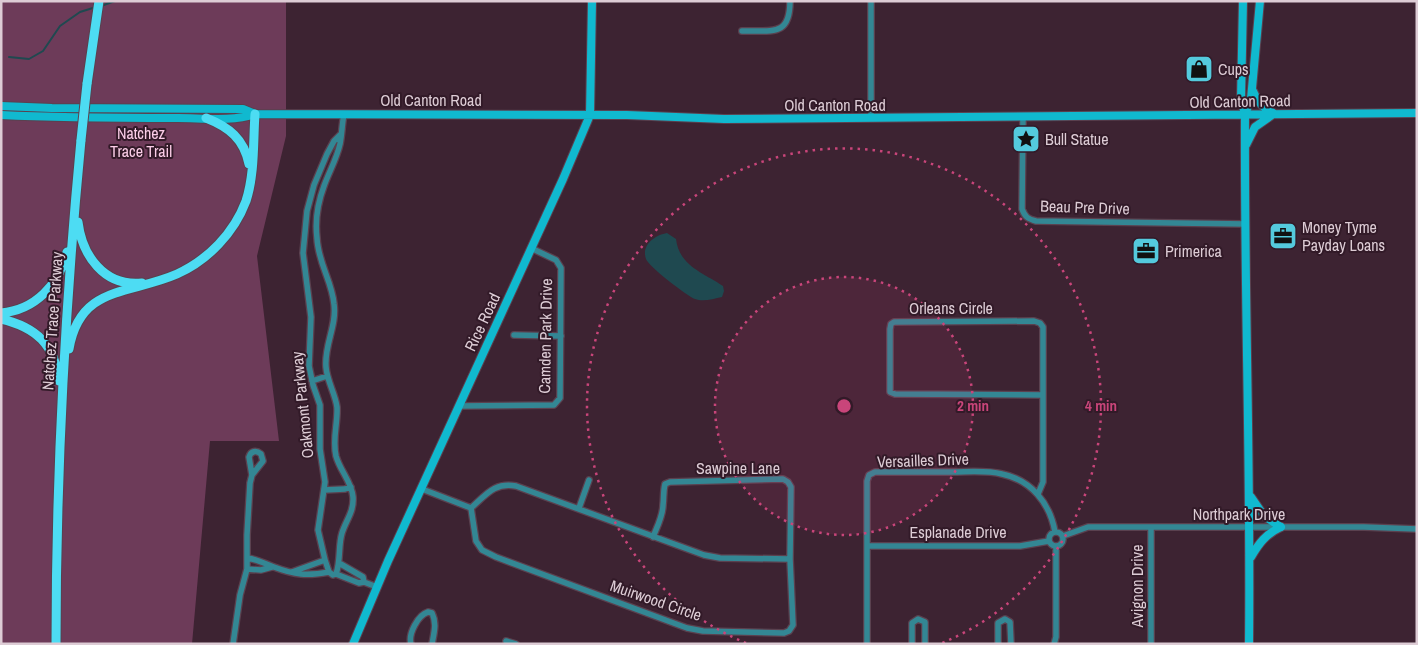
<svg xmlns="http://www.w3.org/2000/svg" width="1418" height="645" viewBox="0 0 1418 645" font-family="'Archivo Narrow',sans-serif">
<rect width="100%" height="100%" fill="#3d2332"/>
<path fill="#6d3b59" d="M 1,1 L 286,1 L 286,136 L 257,256 L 279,441 L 210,441 L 192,644 L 1,644 Z"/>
<path fill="#1f4950" d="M 667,233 L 676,239 C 679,266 704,273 723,286 L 724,291 L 722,297 C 713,299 703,302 695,299 C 687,296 648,266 646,259 C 641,245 655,235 667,233 Z"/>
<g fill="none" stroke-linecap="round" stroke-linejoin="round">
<path stroke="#1f4950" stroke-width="2" d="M 101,6 L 115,1
M 9,57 L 29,59 L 43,51 L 60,26 L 80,12 L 96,7"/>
<defs>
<path id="street" d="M 742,31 C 771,30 790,38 790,1
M 1023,116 L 1022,209 C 1025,217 1028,219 1036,221 L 1246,224
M 871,118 L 871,1
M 340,135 L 334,141 L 327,154 L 314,185 L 307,211 L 303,253 L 311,317 L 309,366 L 313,385 L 320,405 L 320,449 L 325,482 L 318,530 L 325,560 L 329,572 L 333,575 L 336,574 C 341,560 338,546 342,533 C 346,520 354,512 353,497 C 352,482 340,471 336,456 C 332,439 338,423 337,407 C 335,393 327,381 326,367 C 324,345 337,326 334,304 C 332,281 318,263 317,238 C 315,221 318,202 324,186 C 329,172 337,158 340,144 C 342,134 342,124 344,114
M 514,335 L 561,336
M 312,381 L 327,376
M 459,406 L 554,405 L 560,398 L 561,268 L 556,260 L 531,248
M 422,489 L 471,508
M 324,490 L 345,489 L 351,487
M 1038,494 L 1043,482 L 1043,327 L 1040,323 L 1034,321 L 894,322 L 891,324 L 890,329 L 890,392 L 895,394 L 1043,395
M 579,508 L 589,480
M1049 539a7 7 0 1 1 14 0a7 7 0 1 1-14 0Z
M 1063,536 L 1088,527 L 1364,527 L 1417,529
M 653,537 C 657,527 663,516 663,505 C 664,498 663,492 665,484 L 670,482 L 783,479 L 788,482 L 791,487 L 790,559 L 793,625 L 789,631 L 784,633 L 703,631 L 687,628 L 496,557 L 482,550 L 476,541 L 471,508 C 486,495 494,482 516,486 L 704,555 L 720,558 L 790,559
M 868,546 L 1020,546 L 1049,541
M 248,558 C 259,560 265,564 274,567 C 295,575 307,576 329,572
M 339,563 L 363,577 L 364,582
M 247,569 L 261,570 L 272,567
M 292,572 L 325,560
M 336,574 L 359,583 L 364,582 L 377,587
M 506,641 L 516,644
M 233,644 L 240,595 L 247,569 L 247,535 L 250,483 L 252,475 L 263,461 L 261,454 C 256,450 251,451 249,457 L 252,475
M 411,644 C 408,634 418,615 428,612 L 432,613 C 437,623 434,633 432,644
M 867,644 L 867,481 L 869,475 L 875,472 C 900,472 926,472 952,472 C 968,472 986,470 1002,474 C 1031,480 1050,503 1055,532
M 912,644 L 912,623 L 918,619 L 925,622 L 925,644
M 998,644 L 998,623 L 1005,619 L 1010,622 L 1011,644
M 1054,644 L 1056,637 L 1056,547
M 1151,644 L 1151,528"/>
<path id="secondary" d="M 1243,1 L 1241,99 L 1245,114 C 1244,290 1251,467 1249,644
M 1253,91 C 1257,102 1263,107 1273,113
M 1,106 L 52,108 L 243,109 L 255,114 L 627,115 L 724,119 L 1417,113
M 1245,114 L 1251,99 L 1260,1
M 1,115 C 60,118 119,118 178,118 C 202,118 232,122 255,114
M 1246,145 L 1255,127 L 1272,115
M 1251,497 L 1264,516 L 1281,527
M 1251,557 C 1259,543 1266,534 1281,527
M 353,644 L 388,561 L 563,179 L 590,115 L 592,1"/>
<path id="primary" d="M 87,84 L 99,1
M 206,118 C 229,127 244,139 249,164
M 78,222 C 82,255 104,287 142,283
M 1,313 C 35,310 59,285 67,252
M 1,319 C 36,327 55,345 59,381
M 69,349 C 80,285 129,295 177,274 C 208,260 234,233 246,201 C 255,173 253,142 255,114
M 56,644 C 56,475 65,307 81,140"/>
</defs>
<use href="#street" stroke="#5a414f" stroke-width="8"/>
<use href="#secondary" stroke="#5a414f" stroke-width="10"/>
<use href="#primary" stroke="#5a414f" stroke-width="11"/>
<use href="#street" stroke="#338794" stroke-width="5.5"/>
<use href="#secondary" stroke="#10b9cf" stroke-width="8"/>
<use href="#primary" stroke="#4ddcf3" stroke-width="9"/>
<defs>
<path id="primary-bridge" d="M 81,140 L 87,84"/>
</defs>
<use href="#primary-bridge" stroke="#5a414f" stroke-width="11" stroke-linecap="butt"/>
<use href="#primary-bridge" stroke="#4ddcf3" stroke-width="9"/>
</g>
<circle cx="844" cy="406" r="129" fill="#c9457a" fill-opacity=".12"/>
<g fill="none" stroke="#c9457a" stroke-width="2.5" stroke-dasharray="2.5 5">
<circle cx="844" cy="406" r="129"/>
<path d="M746 643A257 257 0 1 1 942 643"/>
</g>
<defs>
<symbol id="shop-square" viewBox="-11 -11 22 22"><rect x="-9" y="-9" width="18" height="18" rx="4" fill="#54cadd" stroke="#321a28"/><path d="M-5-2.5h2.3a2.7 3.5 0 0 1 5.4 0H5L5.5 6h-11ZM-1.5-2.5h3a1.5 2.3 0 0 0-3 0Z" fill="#111"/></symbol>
<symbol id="sight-square" viewBox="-11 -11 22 22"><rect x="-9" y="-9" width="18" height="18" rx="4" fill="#54cadd" stroke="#321a28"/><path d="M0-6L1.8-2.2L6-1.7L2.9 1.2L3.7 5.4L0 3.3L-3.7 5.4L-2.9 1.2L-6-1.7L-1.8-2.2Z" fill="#111"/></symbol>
<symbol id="office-square" viewBox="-11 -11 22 22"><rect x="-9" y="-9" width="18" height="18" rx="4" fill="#54cadd" stroke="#321a28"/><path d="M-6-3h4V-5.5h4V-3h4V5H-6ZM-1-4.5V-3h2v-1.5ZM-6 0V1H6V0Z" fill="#111"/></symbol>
</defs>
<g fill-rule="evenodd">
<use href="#shop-square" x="1183" y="53" width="32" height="32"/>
<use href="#sight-square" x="1010" y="123" width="32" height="32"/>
<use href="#office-square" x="1267" y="220" width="32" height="32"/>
<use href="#office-square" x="1130" y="235" width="32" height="32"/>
</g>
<g text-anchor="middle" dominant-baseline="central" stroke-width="4" stroke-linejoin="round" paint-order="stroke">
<g font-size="16" fill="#ddccd5" stroke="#321a28" text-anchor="start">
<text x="1218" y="69">Cups</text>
<text x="1045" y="139">Bull Statue</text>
<text x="1302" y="227">Money Tyme<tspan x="1302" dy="18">Payday Loans</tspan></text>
<text x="1165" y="251">Primerica</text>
</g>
<g font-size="16" fill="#ddccd5" stroke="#321a28">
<text x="431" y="100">Old Canton Road</text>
<text transform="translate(1240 101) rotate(-1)">Old Canton Road</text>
<text x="835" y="105">Old Canton Road</text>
<text transform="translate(1085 207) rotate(2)">Beau Pre Drive</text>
<text x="951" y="308">Orleans Circle</text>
<text transform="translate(52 321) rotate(-86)">Natchez Trace Parkway</text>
<text transform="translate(482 322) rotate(-65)">Rice Road</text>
<text transform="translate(545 336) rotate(-89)">Camden Park Drive</text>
<text transform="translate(302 405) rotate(-96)">Oakmont Parkway</text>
<text transform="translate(923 460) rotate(-2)">Versailles Drive</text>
<text x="738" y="468">Sawpine Lane</text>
<text x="1239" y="514">Northpark Drive</text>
<text x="958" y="532">Esplanade Drive</text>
<text transform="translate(1137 586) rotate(-90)">Avignon Drive</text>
<text transform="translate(656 600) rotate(19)">Muirwood Circle</text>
</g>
<g font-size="16" fill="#fbcde7" stroke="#321a28">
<text x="141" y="133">Natchez<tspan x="141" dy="18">Trace Trail</tspan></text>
</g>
</g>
<circle cx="844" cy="406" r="8" fill="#c9457a" stroke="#321a28" stroke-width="2.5"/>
<g font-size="15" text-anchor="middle" font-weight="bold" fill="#c9457a" stroke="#321a28" stroke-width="4" stroke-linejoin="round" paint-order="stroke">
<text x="973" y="411">2 min</text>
<text x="1101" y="411">4 min</text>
</g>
<rect width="1418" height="645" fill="none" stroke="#ddccd5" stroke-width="5"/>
</svg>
